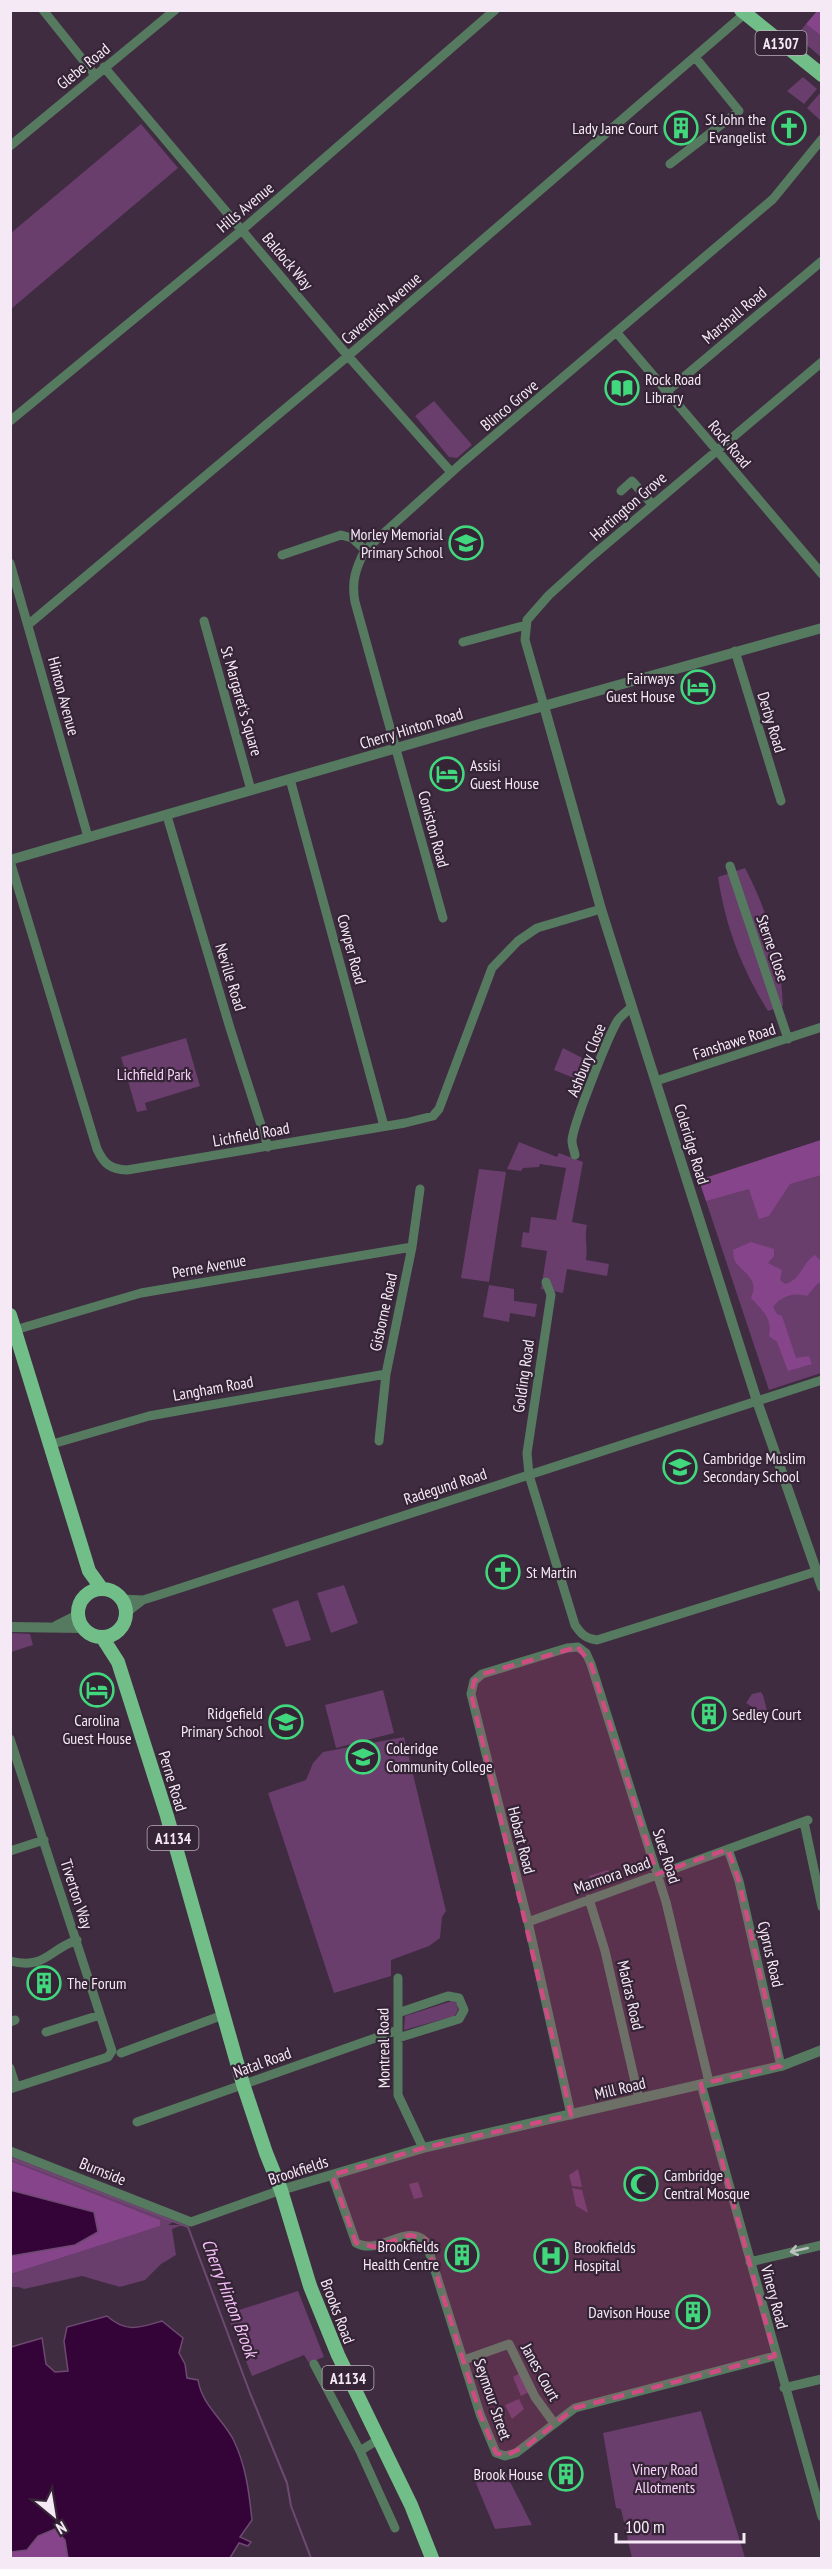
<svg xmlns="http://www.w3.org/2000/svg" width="832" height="2569" viewBox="0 0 832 2569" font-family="'PT Sans Narrow',sans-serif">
<rect width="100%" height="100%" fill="#3f2c40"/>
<path fill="#693d6c" d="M 806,24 L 821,36 L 821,57 L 796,36 Z
M 803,77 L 817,89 L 804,104 L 787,91 Z
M 821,92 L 822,93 L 821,121 L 807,108 Z
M 141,124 L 178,168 L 11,309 L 11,233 Z
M 434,401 L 472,445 L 457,458 L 449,457 L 415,416 Z
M 745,868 C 768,912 781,956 783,1006 L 768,1011 C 741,967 726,928 718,877 Z
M 186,1038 L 200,1086 L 145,1103 L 147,1110 L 137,1112 L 121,1057 Z
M 563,1048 L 592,1063 L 584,1082 L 554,1070 Z
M 821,1140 L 821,1373 L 769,1390 L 699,1180 Z
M 519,1142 L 557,1157 L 559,1153 L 583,1162 L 572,1222 L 587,1225 C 584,1237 588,1247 586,1260 L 609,1264 L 607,1276 L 567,1269 L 563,1293 L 541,1289 L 547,1251 L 521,1247 L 523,1232 L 529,1233 L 531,1217 L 556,1220 L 566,1168 L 540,1164 L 539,1167 L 523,1168 L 521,1171 L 507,1169 Z
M 479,1169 L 506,1172 L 489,1282 L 461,1278 Z
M 489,1285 L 514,1289 L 514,1301 L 537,1304 L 535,1317 L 510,1313 L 509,1322 L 483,1317 Z
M 344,1585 L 358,1623 L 331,1633 L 317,1593 Z
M 298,1600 L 311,1640 L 286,1647 L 272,1609 Z
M 11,1633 L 30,1634 L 33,1645 L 11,1652 Z
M 383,1690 L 394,1733 L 336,1748 L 325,1705 Z
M 761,1692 L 763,1695 L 769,1718 L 746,1703 L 752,1694 Z
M 404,1737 L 446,1911 L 442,1917 L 440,1938 L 429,1946 L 391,1960 L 391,1976 L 334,1993 L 268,1793 L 306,1780 L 313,1763 L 323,1752 Z
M 608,1870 L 612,1879 L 593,1886 L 589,1876 Z
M 452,2001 L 457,2003 L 458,2010 L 455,2016 L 404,2030 L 405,2016 Z
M 11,2154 L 153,2210 L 173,2222 L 168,2225 L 182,2225 L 172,2229 L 176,2255 L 161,2264 L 145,2280 L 120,2287 L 82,2276 L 24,2289 L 19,2287 L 11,2287 L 11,2274 L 159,2226 L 160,2221 L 11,2161 Z
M 578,2169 L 582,2187 L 572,2186 L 569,2175 Z
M 418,2182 L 423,2197 L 414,2199 L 409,2184 Z
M 572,2188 L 582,2190 L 588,2213 L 576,2206 Z
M 298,2291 L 324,2357 L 309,2363 L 304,2355 L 252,2376 L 227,2314 Z
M 520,2373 L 529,2392 L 521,2396 L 513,2377 Z
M 519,2399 L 524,2409 L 512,2419 L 505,2405 Z
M 701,2411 L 745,2558 L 632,2558 L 621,2509 L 616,2508 L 603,2433 Z
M 503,2468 L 532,2525 L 495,2529 L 475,2481 Z"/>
<path fill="#86458a" d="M 817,11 L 821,11 L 821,36 L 806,24 Z
M 821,1140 L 821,1175 L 790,1184 L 769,1216 L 759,1219 L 749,1189 L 706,1201 L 699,1180 Z
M 751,1242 L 774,1249 L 774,1256 L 768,1263 L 782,1270 L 780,1280 L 785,1284 C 801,1280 802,1263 815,1255 L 821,1261 L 821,1284 L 818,1283 L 807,1296 C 794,1292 781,1296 773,1307 L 777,1314 L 782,1316 L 796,1358 L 809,1356 L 812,1364 L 788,1371 L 777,1342 L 769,1336 C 773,1319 762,1310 751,1298 C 759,1281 747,1275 737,1264 C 733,1260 734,1255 733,1250 Z
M 11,2161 L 160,2220 L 160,2226 L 11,2274 L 10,2256 L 74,2245 L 16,2192 L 11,2190 Z
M 55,2529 L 65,2540 L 68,2558 L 11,2558 L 10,2552 L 27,2550 L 38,2536 Z"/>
<path fill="#340438" stroke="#6e4971" stroke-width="1.5" d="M 10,2190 L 94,2212 L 98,2232 L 75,2245 L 11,2256 Z
M 107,2316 C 126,2333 139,2328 162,2321 L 183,2338 L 179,2353 L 185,2364 L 187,2378 L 198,2380 C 202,2405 222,2418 233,2439 C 246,2465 249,2492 252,2520 L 240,2537 L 251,2542 L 248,2546 L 239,2543 L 230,2558 L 68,2558 L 65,2540 L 55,2529 L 38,2536 L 27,2550 L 11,2552 L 11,2347 L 42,2338 L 46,2364 L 55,2372 L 68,2371 L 64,2341 L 67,2327 Z"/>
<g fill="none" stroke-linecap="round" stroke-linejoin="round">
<path stroke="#6e4971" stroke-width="2" d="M 10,2158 L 188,2227 L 250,2393 L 287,2483 L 291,2506 L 311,2558"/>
<path stroke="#567a5f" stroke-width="9" d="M 43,10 L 95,75
M 104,67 L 348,356 L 451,472
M 10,146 L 175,10
M 670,164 L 739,111 L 695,57
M 617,333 L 822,574
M 666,392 L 822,261
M 10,421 L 242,230 L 495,10
M 621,491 L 632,481 L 652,504
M 282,555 L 341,535 L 352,538 L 365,550
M 10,563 L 88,837
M 204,621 L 251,790
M 29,624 L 348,356 L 749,10
M 463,642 L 526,625
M 735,651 L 781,801
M 544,706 L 525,640 L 527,620 L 549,595 L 591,557 L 822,362
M 290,779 L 384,1126
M 167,816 L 230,1028 L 268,1147
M 10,861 L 97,1149 C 104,1164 110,1169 127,1170 L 405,1123 L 433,1116 L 439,1109 L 492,968 L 518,941 L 537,928 L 601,909
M 730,866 L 788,1039
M 443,918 L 355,602 C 351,581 356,568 365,550 L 463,462 L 773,199 L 822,139
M 656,1081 L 822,1027
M 575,1155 C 574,1150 572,1145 572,1141 C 572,1127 609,1034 618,1020 C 622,1015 627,1011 632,1007
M 546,1282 L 551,1295 L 527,1453 L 529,1475 L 575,1625 C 581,1634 586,1639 597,1640 L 821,1570
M 15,1330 L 141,1293 L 412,1247
M 379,1441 L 386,1374 L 412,1247 L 420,1189
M 49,1445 L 149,1416 L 386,1374
M 121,1599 L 143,1600
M 126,1613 L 143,1600 L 159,1595 L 822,1380
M 10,1739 L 112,2051 L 108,2057 L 10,2089
M 804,1822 L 822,1907
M 728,1849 L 739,1881 L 781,2066
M 10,1851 L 44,1840
M 589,1899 L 605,1951 L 639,2099
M 528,1922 L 808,1820
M 10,1961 C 45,1970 48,1950 77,1940
M 398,1978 L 398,2095 L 423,2148
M 398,2013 L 448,1996 L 459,1998 L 464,2010 L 459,2019 L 398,2038
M 10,2022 L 15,2020
M 46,2032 L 100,2015
M 121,2053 L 223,2015
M 10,2068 L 16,2087
M 701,2084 L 822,2517
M 571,2115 L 528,1922 L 471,1694 L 474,1681 L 482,1674 L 567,1648 L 578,1647 L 586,1653 L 591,1664 L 666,1902 L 709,2082
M 137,2122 L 398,2030
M 10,2151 L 191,2222 L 281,2190
M 332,2175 L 356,2243 C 379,2256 407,2222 426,2242 L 480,2414 L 496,2453 L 505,2456 L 516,2453 L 575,2408 L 775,2356
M 750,2262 L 822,2245
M 464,2360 L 509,2344 L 535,2397 L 554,2423
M 314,2364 L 360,2451 L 395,2528
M 784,2388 L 822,2379
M 360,2451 L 379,2439"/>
<path stroke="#567a5f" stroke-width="10" d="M 544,706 L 601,909 L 632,1007 L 757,1401 L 822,1587
M 10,860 L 483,723 L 822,628
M 56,1626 L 78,1615
M 10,1627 L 83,1628
M 281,2190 L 423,2148 L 781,2066 L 822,2050"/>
<path stroke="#72be89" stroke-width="14" d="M 741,10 L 822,75
M 10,1315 L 89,1571 L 102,1589
M78 1613a24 24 0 1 1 48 0a24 24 0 1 1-48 0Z
M 102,1637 L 118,1662 L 167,1816 L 243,2084 L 266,2153 L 281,2190 L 310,2286 L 338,2355 L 411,2505 L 432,2558"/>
</g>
<defs><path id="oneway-shaft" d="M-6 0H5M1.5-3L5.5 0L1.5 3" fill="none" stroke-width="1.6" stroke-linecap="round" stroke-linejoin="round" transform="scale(1.5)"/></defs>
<use stroke="#bdc2c0" href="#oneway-shaft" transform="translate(799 2250) rotate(167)"/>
<path fill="#cf4c82" fill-opacity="0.2" stroke="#cf4c82" stroke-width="4.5" stroke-dasharray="12 8" stroke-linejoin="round" d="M 578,1647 L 591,1664 L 657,1874 L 728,1849 L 739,1881 L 781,2066 L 701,2084 L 775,2356 L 575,2408 L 528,2445 L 505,2456 L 496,2453 L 480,2414 L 425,2239 L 410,2235 L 375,2247 L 356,2243 L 332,2175 L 423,2148 L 571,2115 L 471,1694 L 474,1681 L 482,1674 Z"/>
<defs>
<symbol id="building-ring" viewBox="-11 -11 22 22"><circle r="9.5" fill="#352336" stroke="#41d77c" stroke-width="1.5"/><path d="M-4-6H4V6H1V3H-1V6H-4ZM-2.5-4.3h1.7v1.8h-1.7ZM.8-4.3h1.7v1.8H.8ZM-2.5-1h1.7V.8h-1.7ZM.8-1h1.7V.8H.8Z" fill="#41d77c"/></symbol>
<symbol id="church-ring" viewBox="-11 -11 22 22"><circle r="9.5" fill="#352336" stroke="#41d77c" stroke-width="1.5"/><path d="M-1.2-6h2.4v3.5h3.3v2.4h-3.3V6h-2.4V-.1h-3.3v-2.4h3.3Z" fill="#41d77c"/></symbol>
<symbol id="library-ring" viewBox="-11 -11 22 22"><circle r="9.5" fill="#352336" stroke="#41d77c" stroke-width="1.5"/><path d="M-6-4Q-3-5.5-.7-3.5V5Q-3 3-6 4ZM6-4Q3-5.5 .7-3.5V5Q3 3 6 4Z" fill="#41d77c"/></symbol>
<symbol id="school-ring" viewBox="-11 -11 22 22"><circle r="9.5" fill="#352336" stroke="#41d77c" stroke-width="1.5"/><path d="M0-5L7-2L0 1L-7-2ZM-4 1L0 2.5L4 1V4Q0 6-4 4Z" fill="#41d77c"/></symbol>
<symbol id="hotel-ring" viewBox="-11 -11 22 22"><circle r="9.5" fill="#352336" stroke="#41d77c" stroke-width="1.5"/><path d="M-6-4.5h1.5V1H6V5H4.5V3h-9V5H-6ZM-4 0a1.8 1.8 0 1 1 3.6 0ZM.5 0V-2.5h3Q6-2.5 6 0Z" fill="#41d77c"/></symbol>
<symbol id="mosque-ring" viewBox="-11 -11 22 22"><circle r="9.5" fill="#352336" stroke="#41d77c" stroke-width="1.5"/><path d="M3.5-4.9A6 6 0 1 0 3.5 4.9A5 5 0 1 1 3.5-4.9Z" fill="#41d77c"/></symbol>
<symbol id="hospital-ring" viewBox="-11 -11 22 22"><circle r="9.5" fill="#352336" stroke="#41d77c" stroke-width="1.5"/><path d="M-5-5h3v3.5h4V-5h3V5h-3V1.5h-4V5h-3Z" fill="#41d77c"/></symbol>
</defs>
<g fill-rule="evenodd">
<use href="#building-ring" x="662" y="109" width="38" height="38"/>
<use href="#church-ring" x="770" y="109" width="38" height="38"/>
<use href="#library-ring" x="603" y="369" width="38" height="38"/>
<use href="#school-ring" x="447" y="524" width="38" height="38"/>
<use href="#hotel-ring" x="679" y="668" width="38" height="38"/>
<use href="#hotel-ring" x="428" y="755" width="38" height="38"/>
<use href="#school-ring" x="661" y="1448" width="38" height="38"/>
<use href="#church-ring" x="484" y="1553" width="38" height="38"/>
<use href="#hotel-ring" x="78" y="1671" width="38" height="38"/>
<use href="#building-ring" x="690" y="1695" width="38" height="38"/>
<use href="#school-ring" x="267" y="1703" width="38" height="38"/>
<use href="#school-ring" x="344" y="1738" width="38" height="38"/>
<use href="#building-ring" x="25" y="1964" width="38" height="38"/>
<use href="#mosque-ring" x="622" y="2165" width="38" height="38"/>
<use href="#building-ring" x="443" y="2236" width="38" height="38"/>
<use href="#hospital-ring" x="532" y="2237" width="38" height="38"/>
<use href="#building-ring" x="674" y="2293" width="38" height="38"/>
<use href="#building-ring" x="547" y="2455" width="38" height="38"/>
</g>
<g text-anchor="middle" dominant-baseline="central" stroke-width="4.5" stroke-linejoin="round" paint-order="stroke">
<g fill="#352336" stroke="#bbaebc" stroke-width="1.5">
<rect x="755.5" y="31" width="51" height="24" rx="4.5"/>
<rect x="147.5" y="1826" width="51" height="24" rx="4.5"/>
<rect x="322.5" y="2366" width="51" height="24" rx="4.5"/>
</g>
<g font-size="15" font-weight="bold" fill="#f5e9f5">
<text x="781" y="43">A1307</text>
<text x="173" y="1838">A1134</text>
<text x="348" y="2378">A1134</text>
</g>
<g font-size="16" fill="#f5e9f5" stroke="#352336">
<text transform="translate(83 66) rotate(-39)">Glebe Road</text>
<text transform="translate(245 207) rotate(-40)">Hills Avenue</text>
<text transform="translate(288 261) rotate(50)">Baldock Way</text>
<text transform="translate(381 308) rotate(-41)">Cavendish Avenue</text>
<text transform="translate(734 315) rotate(-40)">Marshall Road</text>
<text transform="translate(509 405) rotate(-40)">Blinco Grove</text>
<text transform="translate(730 444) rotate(50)">Rock Road</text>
<text transform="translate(628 506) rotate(-41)">Hartington Grove</text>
<text transform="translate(64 696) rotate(75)">Hinton Avenue</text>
<text transform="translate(242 701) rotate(74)">St Margaret's Square</text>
<text transform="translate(772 722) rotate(73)">Derby Road</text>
<text transform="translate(411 728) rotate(-17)">Cherry Hinton Road</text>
<text transform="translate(434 829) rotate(75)">Coniston Road</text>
<text transform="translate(773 948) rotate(71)">Sterne Close</text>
<text transform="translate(352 949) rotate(75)">Cowper Road</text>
<text transform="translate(231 977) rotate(73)">Neville Road</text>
<text transform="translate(734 1041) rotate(-18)">Fanshawe Road</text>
<text transform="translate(586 1060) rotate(-68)">Ashbury Close</text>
<text transform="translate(251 1134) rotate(-10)">Lichfield Road</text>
<text transform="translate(692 1144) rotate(73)">Coleridge Road</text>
<text transform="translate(209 1266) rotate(-10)">Perne Avenue</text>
<text transform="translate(383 1312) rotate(-78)">Gisborne Road</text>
<text transform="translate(523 1376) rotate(-82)">Golding Road</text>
<text transform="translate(213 1388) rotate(-10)">Langham Road</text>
<text transform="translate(445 1486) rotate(-18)">Radegund Road</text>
<text transform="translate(173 1781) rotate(73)">Perne Road</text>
<text transform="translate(522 1840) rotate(76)">Hobart Road</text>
<text transform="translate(667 1856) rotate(72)">Suez Road</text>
<text transform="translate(612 1875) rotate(-20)">Marmora Road</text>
<text transform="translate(77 1894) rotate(72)">Tiverton Way</text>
<text transform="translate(771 1954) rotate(77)">Cyprus Road</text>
<text transform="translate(631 1995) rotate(77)">Madras Road</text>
<text transform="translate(383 2048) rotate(-91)">Montreal Road</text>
<text transform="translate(262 2062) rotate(-20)">Natal Road</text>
<text transform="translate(620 2088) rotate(-13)">Mill Road</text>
<text transform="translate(298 2170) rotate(-18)">Brookfields</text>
<text transform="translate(103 2171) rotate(22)">Burnside</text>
<text transform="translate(775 2297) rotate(75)">Vinery Road</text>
<text transform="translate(338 2311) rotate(69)">Brooks Road</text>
<text transform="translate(541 2372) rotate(61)">Janes Court</text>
<text transform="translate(493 2399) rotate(71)">Seymour Street</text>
</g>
<g font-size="16" fill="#f5e9f5" stroke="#352336" text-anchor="start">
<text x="766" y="119" text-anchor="end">St John the<tspan x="766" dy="18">Evangelist</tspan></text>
<text x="658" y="128" text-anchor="end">Lady Jane Court</text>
<text x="645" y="379">Rock Road<tspan x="645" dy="18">Library</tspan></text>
<text x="443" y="534" text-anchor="end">Morley Memorial<tspan x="443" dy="18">Primary School</tspan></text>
<text x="675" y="678" text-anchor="end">Fairways<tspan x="675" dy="18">Guest House</tspan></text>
<text x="470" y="765">Assisi<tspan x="470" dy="18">Guest House</tspan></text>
<text x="703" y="1458">Cambridge Muslim<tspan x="703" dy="18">Secondary School</tspan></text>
<text x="526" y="1572">St Martin</text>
<text x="263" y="1713" text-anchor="end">Ridgefield<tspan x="263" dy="18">Primary School</tspan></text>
<text x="732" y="1714">Sedley Court</text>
<text x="97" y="1720" text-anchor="middle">Carolina<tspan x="97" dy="18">Guest House</tspan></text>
<text x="386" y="1748">Coleridge<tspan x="386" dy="18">Community College</tspan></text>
<text x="67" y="1983">The Forum</text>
<text x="664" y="2175">Cambridge<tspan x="664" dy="18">Central Mosque</tspan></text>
<text x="439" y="2246" text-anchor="end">Brookfields<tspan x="439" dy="18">Health Centre</tspan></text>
<text x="574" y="2247">Brookfields<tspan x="574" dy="18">Hospital</tspan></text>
<text x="670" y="2312" text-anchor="end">Davison House</text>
<text x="543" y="2474" text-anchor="end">Brook House</text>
</g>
<g font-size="16" fill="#f7d3f9" stroke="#352336">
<text x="154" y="1074">Lichfield Park</text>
<text x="665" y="2469">Vinery Road<tspan x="665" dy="18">Allotments</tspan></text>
</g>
<g font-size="18" font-style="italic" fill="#f4bff6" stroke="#352336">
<text transform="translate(230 2298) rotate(69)">Cherry Hinton Brook</text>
</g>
</g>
<rect width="832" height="2569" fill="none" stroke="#f5e9f5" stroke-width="24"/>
<g transform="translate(54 2515) rotate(150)" stroke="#352336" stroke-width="4.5" paint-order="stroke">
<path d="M0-4.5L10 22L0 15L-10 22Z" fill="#f5e9f5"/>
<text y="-9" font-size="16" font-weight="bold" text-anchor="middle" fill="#f5e9f5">N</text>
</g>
<path d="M616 2533v9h128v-9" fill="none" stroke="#f5e9f5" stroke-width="3"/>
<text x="625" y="2533" font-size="18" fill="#f5e9f5" stroke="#352336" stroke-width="4.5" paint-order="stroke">100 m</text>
</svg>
